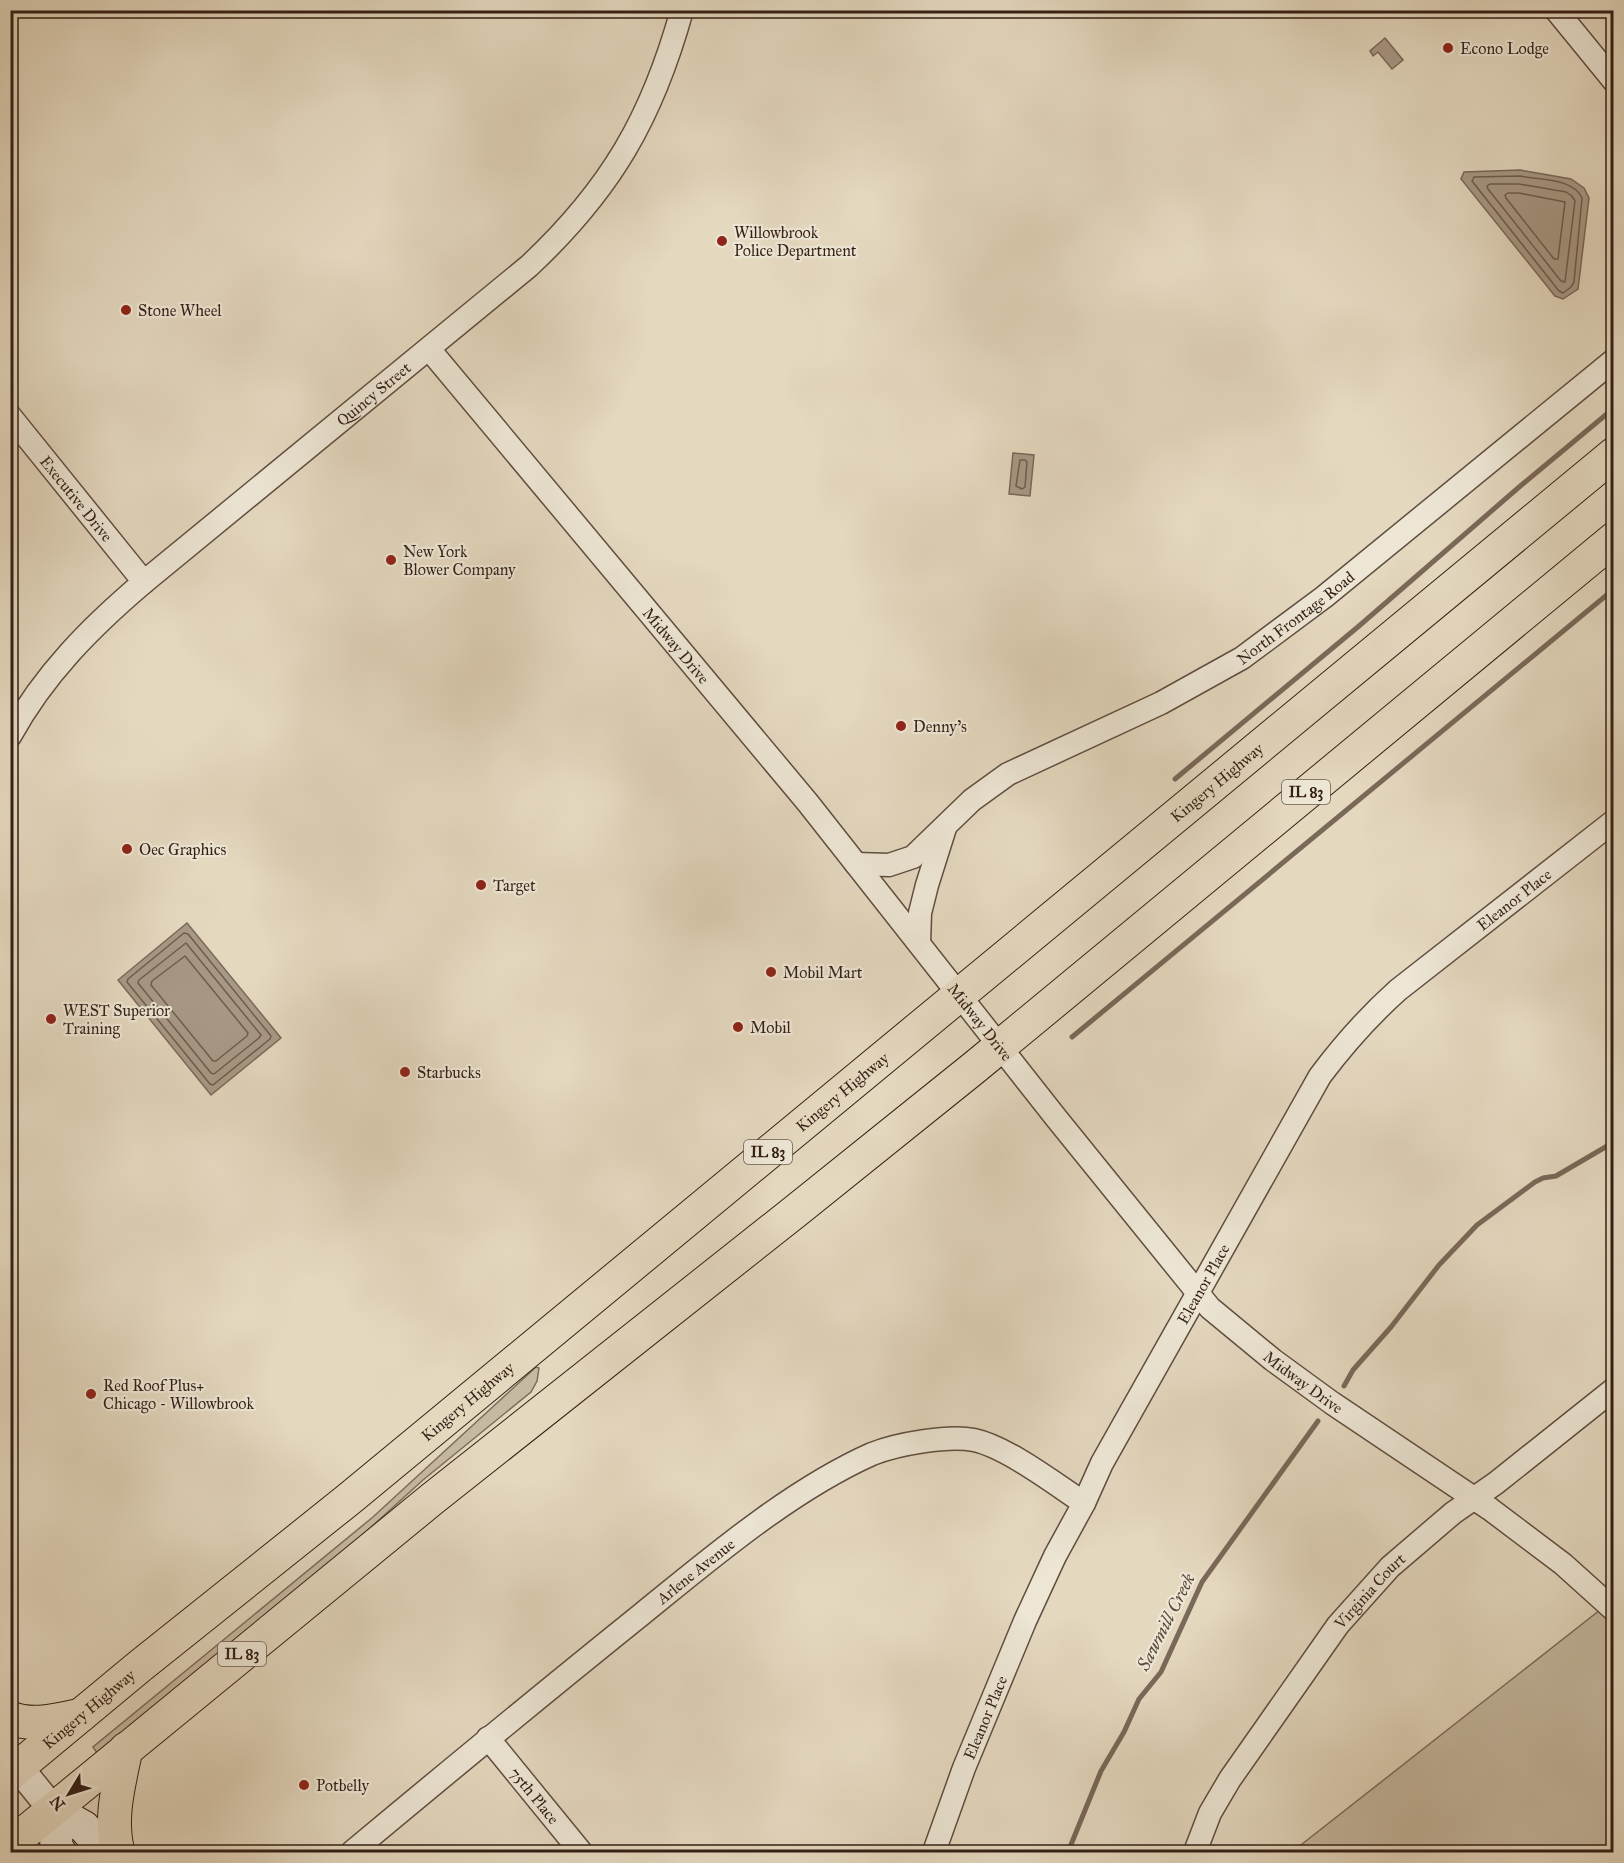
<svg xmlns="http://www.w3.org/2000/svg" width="1624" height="1863" viewBox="0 0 1624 1863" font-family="'IM FELL Great Primer',serif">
<rect width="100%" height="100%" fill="#e4d8bf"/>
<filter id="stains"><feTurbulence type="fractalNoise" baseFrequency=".00333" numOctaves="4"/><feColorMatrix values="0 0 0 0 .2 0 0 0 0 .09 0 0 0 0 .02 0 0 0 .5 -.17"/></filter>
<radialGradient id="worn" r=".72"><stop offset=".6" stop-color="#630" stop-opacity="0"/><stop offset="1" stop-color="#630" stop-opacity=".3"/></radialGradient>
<path fill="#c6b9a2" stroke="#7d6c5c" stroke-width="1.5" d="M 536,1367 L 539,1368 L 537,1381 L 531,1392 L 423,1480 L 347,1549 L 99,1756 L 93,1747 L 373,1517 Z
M 1600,1610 L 1613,1624 L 1613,1852 L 1292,1852 Z"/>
<path fill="#a89986" stroke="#7a6859" stroke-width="1.5" d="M 1385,38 L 1403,60 L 1392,69 L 1378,52 L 1373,56 L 1370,51 Z
M 1520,170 L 1571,179 L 1584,188 L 1589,198 L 1578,289 L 1563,299 L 1555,296 L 1461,179 L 1464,172 Z
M 1013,453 L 1034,455 L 1030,496 L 1009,494 Z
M 187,923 L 281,1038 L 211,1095 L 118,980 Z"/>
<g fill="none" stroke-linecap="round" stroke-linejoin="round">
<path stroke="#6e5c4e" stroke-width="1.5" d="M 1520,176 C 1540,180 1573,178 1582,198 L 1574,282 L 1571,287 L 1563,293 L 1559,291 L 1472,181 L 1474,177 Z
M 1490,184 L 1519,184 L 1566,192 L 1572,196 L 1575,201 L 1565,282 L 1561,281 L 1488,189 L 1487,186 Z
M 1508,193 L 1519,193 L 1565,202 L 1558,259 L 1554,259 L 1506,198 L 1505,195 Z
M 1020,460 L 1025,460 L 1027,462 L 1025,487 L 1022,489 L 1016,486 Z
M 184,933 L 188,934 L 271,1036 L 270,1039 L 213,1085 L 210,1084 L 127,982 L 128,979 Z
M 186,943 L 261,1035 L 259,1038 L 214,1074 L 211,1073 L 138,983 L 139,980 Z
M 185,956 L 248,1033 L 247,1036 L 216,1061 L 213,1061 L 151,985 L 152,981 Z"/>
<path stroke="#7a6859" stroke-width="5" d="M 1175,779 L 1359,626 L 1518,488 L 1614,408
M 1072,1037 L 1614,589
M 1344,1386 L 1353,1370 L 1391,1327 L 1439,1265 L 1477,1225 L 1535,1182 L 1543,1178 L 1556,1176 L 1614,1142
M 1068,1852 L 1101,1771 L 1124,1732 L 1139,1699 L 1161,1672 L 1202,1582 L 1318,1421"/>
<defs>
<g id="minor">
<path d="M 1556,10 L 1614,81"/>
<path id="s1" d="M 429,349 L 808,803 L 1057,1119 L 1210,1308 L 1273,1360 L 1332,1403 L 1490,1509 L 1563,1564 L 1614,1610"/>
<path id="s2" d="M 10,416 L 144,582"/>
<path id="s3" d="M 10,736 C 44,674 91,627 144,582 L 529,266 C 611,189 652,118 682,10"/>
<path id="s4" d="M 856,864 L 889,865 L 913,857 L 972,800 L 1008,774 L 1161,703 L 1242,658 L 1324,597 L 1614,360"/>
<path d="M 919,943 L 920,913 L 927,885 L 945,828"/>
<path id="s5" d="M 488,1738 L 581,1852"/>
<path id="s6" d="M 352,1852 C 448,1772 545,1692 642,1614 C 711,1558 791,1490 872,1454 C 897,1444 948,1435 974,1440 C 1007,1447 1055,1484 1084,1503"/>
<path id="s7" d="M 934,1852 L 964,1768 L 1025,1621 L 1055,1556 L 1084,1503 L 1102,1463 L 1320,1076 C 1344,1044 1369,1016 1398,990 L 1614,821"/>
<path id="s8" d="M 1195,1852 L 1210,1813 L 1230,1779 L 1338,1625 L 1390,1567 L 1453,1513 L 1496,1483 L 1614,1389"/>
</g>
<path id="tertiary" d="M 10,1757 L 53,1810"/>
<path id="secondary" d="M 53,1810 L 84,1827 L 105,1852
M 53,1810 L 57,1849 L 60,1852"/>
<g id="trunk">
<path d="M 10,1718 C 32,1727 59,1720 81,1715"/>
<path id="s9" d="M 10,1774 L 140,1666 L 349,1499 L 1614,454"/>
<path d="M 10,1845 L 432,1499 L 797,1210 L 975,1067 L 1614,539"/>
<path d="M 118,1852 C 109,1818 119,1784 126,1749"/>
</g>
</defs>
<use href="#minor" stroke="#604d40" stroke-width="25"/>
<use href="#tertiary" stroke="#604d40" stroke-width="31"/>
<use href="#secondary" stroke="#341f16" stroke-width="34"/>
<use href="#trunk" stroke="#341f16" stroke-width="35"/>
<use href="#minor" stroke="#ede6d5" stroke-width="22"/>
<use href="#tertiary" stroke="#ede6d5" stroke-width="28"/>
<use href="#secondary" stroke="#ede6d5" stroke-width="32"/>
<use href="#trunk" stroke="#e4d8bf" stroke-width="33"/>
</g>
<g fill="#8f2418" stroke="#ede6d5" stroke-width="2">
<circle cx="1448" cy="48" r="6"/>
<circle cx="722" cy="241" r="6"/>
<circle cx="126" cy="310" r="6"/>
<circle cx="391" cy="560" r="6"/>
<circle cx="901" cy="726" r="6"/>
<circle cx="127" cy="849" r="6"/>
<circle cx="481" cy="885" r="6"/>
<circle cx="771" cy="972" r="6"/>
<circle cx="51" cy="1019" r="6"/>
<circle cx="738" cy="1027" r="6"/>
<circle cx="405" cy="1072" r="6"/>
<circle cx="91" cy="1394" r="6"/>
<circle cx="304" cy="1785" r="6"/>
</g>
<g text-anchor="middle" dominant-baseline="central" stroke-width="4.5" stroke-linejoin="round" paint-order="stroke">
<g fill="#ede6d5" stroke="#6c5b4f" stroke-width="1.5">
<rect x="1282" y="780" width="48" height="24" rx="4.5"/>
<rect x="744" y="1140" width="48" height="24" rx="4.5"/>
<rect x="218" y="1642" width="48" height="24" rx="4.5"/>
</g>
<g font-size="15" font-weight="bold" fill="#341f16">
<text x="1306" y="792">IL 83</text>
<text x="768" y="1152">IL 83</text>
<text x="242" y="1654">IL 83</text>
</g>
<g font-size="16" fill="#341f16" stroke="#ede6d5" text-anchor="start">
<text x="1460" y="48">Econo Lodge</text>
<text x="734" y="232">Willowbrook<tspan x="734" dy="18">Police Department</tspan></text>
<text x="138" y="310">Stone Wheel</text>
<text x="403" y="551">New York<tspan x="403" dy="18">Blower Company</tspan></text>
<text x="913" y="726">Denny's</text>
<text x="139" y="849">Oec Graphics</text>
<text x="493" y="885">Target</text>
<text x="783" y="972">Mobil Mart</text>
<text x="63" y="1010">WEST Superior<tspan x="63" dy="18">Training</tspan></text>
<text x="750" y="1027">Mobil</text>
<text x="417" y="1072">Starbucks</text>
<text x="103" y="1385">Red Roof Plus+<tspan x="103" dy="18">Chicago - Willowbrook</tspan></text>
<text x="316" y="1785">Potbelly</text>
</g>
<g font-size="16" fill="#341f16" stroke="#ede6d5">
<text stroke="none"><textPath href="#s3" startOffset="502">Quincy Street</textPath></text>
<text stroke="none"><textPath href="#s2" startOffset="106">Executive Drive</textPath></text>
<text stroke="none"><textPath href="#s4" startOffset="513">North Frontage Road</textPath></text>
<text stroke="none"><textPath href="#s1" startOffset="386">Midway Drive</textPath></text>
<text stroke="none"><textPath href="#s9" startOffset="1562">Kingery Highway</textPath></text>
<text stroke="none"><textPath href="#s7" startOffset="1132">Eleanor Place</textPath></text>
<text stroke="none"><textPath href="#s1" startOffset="870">Midway Drive</textPath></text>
<text stroke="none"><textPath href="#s9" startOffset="1076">Kingery Highway</textPath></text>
<text stroke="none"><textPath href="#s7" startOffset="630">Eleanor Place</textPath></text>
<text stroke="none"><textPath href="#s1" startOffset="1356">Midway Drive</textPath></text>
<text stroke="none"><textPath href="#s9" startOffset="590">Kingery Highway</textPath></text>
<text stroke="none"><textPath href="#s6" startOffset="444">Arlene Avenue</textPath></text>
<text stroke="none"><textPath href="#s8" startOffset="316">Virginia Court</textPath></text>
<text stroke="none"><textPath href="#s9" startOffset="102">Kingery Highway</textPath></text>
<text stroke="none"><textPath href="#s7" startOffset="144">Eleanor Place</textPath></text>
<text stroke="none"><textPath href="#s5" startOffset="74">75th Place</textPath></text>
</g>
<g font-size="18" font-style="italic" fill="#5d4a3d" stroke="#ede6d5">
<text transform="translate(1166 1622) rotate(-63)">Sawmill Creek</text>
</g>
</g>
<rect width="1624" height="1863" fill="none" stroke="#e4d8bf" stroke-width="36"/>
<rect x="12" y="12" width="1600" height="1839" fill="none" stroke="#341f16" stroke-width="3"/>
<rect x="18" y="18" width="1588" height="1827" fill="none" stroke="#341f16" stroke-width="1.5"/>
<g transform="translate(69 1794) rotate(232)" stroke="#ede6d5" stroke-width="4.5" paint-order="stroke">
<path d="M0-4.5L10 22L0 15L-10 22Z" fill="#341f16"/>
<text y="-9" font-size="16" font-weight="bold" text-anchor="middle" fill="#341f16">N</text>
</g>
<rect width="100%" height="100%" filter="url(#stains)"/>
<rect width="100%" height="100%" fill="url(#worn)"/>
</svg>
